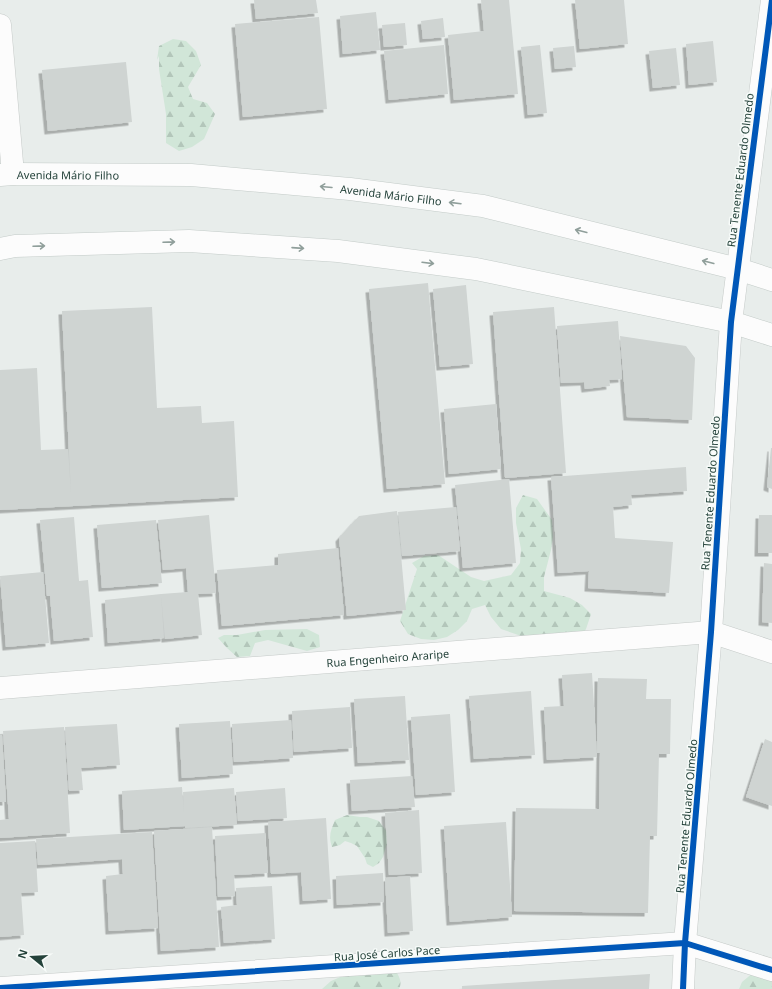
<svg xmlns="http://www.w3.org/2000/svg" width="772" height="989" viewBox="0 0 772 989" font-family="'Noto Sans',sans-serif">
<defs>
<pattern id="forest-firs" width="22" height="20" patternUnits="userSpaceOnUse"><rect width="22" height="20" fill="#d1e6d8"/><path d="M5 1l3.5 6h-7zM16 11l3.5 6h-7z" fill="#b3c6ba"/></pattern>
<filter id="shadow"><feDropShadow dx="-3.5" dy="3.5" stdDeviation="0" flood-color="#0004"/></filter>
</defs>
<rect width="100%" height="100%" fill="#e8edeb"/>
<path fill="url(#forest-firs)" d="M 173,39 L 186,41 L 196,51 L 201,65 L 188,87 L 193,99 L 207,103 L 215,114 L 204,139 L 192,147 L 179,151 L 166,143 L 166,114 L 159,69 L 159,56 L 157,60 L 159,46 Z
M 523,495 L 537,499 L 552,520 L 553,537 L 551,550 L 544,577 L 544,591 L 570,598 L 582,605 L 591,614 L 586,629 L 580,639 L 539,642 L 501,629 L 491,617 L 485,605 L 472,609 L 467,621 L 458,630 L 447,637 L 434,640 L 421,639 L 408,634 L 400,621 L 417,569 L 412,563 L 424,556 L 438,555 L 471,577 L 484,581 L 511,575 L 520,563 L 521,549 L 516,523 L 516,508 Z
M 307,629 L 319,635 L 320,647 L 307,651 L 268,640 L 255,643 L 250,656 L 237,657 L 227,648 L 218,638 L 224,635 L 237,635 L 265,630 Z
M 347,815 L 360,817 L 367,817 L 379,821 L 387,832 L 388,840 L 383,857 L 379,863 L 373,867 L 367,864 L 365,858 L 357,846 L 351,843 L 345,841 L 340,845 L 332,847 C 328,836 331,830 335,820 Z
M 359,969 L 397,973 C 400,978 402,983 399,989 L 322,989 L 331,981 Z
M 754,972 L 772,980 L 772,989 L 739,989 L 742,982 Z"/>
<path fill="#cfd4d2" filter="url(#shadow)" d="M 254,0 L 316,0 L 318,13 L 256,19 Z
M 481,0 L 509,0 L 518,94 L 454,100 L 448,35 L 484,31 Z
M 575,0 L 624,0 L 628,44 L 580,49 Z
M 376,12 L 380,50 L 343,54 L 340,16 Z
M 319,17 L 327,109 L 243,117 L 235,24 Z
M 443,18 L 445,37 L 423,39 L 421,21 Z
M 405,23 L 407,45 L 384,47 L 382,25 Z
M 713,41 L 717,82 L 689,85 L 686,44 Z
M 444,45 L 448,94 L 389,100 L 384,51 Z
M 540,45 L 547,113 L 528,115 L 521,47 Z
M 574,46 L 576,67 L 555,69 L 553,48 Z
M 676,48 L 680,85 L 653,88 L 649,51 Z
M 126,62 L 132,122 L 48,131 L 42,70 Z
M 428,283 L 445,484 L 387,489 L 369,289 Z
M 466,285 L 473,364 L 440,367 L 433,289 Z
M 152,307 L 157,408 L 201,406 L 202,423 L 234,421 L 238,497 L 0,510 L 0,370 L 37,368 L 41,450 L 68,449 L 71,493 L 62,311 Z
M 554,307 L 566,473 L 505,478 L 493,312 Z
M 618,321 L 622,379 L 609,380 L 610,386 L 585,389 L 584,382 L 561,383 L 557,326 Z
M 620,336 L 686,346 L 695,358 L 692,420 L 627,417 Z
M 496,404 L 501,469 L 449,474 L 444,409 Z
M 771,448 L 772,448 L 772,489 L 767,487 Z
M 686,467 L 687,491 L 631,495 L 632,505 L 613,507 L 615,538 L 673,542 L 669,593 L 588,588 L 589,571 L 558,573 L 551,477 Z
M 509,479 L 516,563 L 463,568 L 455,485 Z
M 456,507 L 460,551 L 402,556 L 398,512 Z
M 397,511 L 406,610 L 347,616 L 339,538 L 359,516 Z
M 209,515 L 216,593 L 198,594 L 202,635 L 165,639 L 161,594 L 188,592 L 186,568 L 163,570 L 158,520 Z
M 759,515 L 772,515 L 772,553 L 758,553 Z
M 74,517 L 79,581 L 88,580 L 93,637 L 54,641 L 50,596 L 47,596 L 40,520 Z
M 156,520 L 162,583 L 102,588 L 97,525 Z
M 338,548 L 344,615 L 222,626 L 217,570 L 278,565 L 278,554 Z
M 764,563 L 772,564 L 772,623 L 762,622 Z
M 43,572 L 49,643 L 6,647 L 0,576 Z
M 161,594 L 164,638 L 108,643 L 105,600 Z
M 592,673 L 597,757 L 547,760 L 544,707 L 564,706 L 562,675 Z
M 598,678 L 647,679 L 646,699 L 671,699 L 670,754 L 659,754 L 657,836 L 650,836 L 648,913 L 514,911 L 516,808 L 599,809 L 600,753 L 597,753 Z
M 531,691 L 535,755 L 474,759 L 469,696 Z
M 405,696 L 409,760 L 358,763 L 354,699 Z
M 350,707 L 352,748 L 294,752 L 292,711 Z
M 450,714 L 455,792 L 416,795 L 411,717 Z
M 291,720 L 293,758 L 234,762 L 232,724 Z
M 230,721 L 233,774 L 182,778 L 179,724 Z
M 117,724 L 120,765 L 81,768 L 83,790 L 69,791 L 65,727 Z
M 64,727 L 70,833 L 0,838 L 0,820 L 9,819 L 3,731 Z
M 0,735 L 2,735 L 6,802 L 0,802 Z
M 765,739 L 772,742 L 772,806 L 746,797 Z
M 412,776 L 415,807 L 352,811 L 350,780 Z
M 182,787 L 184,813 L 183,792 L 234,788 L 237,825 L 185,828 L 185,826 L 124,830 L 122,791 Z
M 285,788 L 287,818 L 238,821 L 236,792 Z
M 419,810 L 422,873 L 389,875 L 385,813 Z
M 326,818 L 331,899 L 303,901 L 301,872 L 271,874 L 268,822 Z
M 506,822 L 512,917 L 450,922 L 444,826 Z
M 212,827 L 219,947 L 161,951 L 154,831 Z
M 152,832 L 158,928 L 109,931 L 106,876 L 123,874 L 122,859 L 38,865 L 36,839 Z
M 265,833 L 268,873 L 234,875 L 235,896 L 218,897 L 215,836 Z
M 35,841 L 38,892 L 21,893 L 24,935 L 0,937 L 0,843 Z
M 383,873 L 384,902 L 337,905 L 336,876 Z
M 410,876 L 413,931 L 388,933 L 385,878 Z
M 272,886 L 275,939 L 224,943 L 221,907 L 237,905 L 236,888 Z
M 650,974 L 649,989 L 462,989 L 462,986 Z"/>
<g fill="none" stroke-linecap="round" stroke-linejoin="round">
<defs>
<g id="minor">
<path d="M 0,25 L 13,174"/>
<path id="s1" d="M 0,688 L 711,632 L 772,652"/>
<path d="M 0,988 L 685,943 L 772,970"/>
<path d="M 683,989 L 685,943 L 711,632 L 731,322 L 772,0"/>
</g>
<g id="secondary">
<path id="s2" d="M 0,175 L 13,174 L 191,175 L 350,189 L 483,206 L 738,269 L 772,280"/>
<path d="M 0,249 L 15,246 L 189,241 L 338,251 L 476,269 L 731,322 L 772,335"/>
</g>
</defs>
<use href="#minor" stroke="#c5cac8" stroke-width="23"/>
<use href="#secondary" stroke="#c3cbc8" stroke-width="23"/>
<use href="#minor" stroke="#fcfcfc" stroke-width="22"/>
<use href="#secondary" stroke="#fcfcfc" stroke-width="22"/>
<defs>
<path id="cycleway" d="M 0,988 L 685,943 L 772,970
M 683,989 L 685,943 L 711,632 L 731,322 L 772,0"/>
</defs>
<use href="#cycleway" stroke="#f7fbf9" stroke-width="8"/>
<use href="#cycleway" stroke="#0057b8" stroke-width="6"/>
</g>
<defs><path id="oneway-shaft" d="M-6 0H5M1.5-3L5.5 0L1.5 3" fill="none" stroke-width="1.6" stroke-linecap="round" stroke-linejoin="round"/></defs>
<g stroke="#909f9b">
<use href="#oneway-shaft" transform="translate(326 187) rotate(-175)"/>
<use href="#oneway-shaft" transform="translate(455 203) rotate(-173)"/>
<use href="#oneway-shaft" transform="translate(581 231) rotate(-166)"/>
<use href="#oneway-shaft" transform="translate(169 242) rotate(-2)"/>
<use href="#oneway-shaft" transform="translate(39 246) rotate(-2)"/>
<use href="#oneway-shaft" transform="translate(298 248) rotate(4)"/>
<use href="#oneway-shaft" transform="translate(708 262) rotate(-166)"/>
<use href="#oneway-shaft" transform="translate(428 263) rotate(7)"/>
</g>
<g text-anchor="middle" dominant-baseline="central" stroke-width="3" stroke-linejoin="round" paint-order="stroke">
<g font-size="11" fill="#24423a" stroke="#f7fbf9">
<text transform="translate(740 170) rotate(-83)">Rua Tenente Eduardo Olmedo</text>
<text stroke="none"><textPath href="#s2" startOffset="68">Avenida Mário Filho</textPath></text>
<text stroke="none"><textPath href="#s2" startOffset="392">Avenida Mário Filho</textPath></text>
<text transform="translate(710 493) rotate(-86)">Rua Tenente Eduardo Olmedo</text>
<text stroke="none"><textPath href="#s1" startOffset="389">Rua Engenheiro Araripe</textPath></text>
<text transform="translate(686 816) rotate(-85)">Rua Tenente Eduardo Olmedo</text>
<text transform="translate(387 953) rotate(-4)">Rua José Carlos Pace</text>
</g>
</g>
<g transform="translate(32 957) rotate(288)" stroke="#f7fbf9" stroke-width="3" paint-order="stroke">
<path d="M0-3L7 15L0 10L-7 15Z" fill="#24423a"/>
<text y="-6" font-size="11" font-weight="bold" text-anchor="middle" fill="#24423a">N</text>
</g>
</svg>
